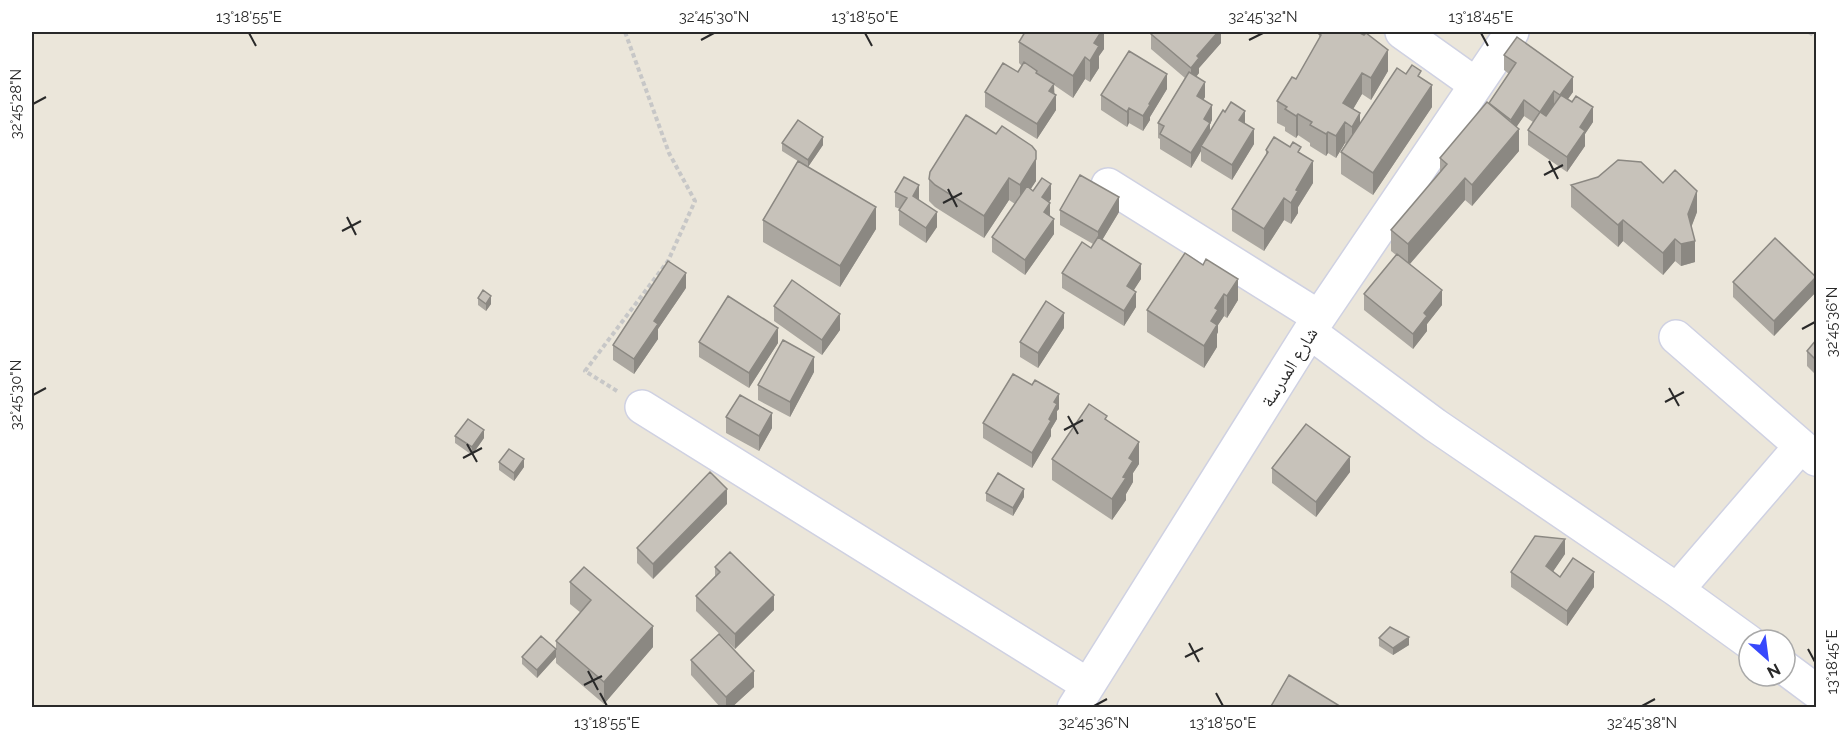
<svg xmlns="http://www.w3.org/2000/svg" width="1848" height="739" viewBox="0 0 1848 739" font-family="Raleway,'Noto Naskh Arabic',sans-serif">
<rect width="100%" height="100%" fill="#ebe6da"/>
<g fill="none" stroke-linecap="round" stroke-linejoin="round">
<defs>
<path id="minor" d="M 1402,32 L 1475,84
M 1108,185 L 1319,317
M 1311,333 L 1435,425 L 1677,590 L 1749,642
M 1676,337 L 1816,459
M 642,407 L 1088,685
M 1677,590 L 1801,446
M 1785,668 L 1816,691
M 1074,708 L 1319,317 L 1512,32"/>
</defs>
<use href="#minor" stroke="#cfd1e2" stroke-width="36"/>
<path stroke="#c7c7c7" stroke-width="4" stroke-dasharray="4.5 3" stroke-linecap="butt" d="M 1809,32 L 1816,37
M 617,391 L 585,371 L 668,261 L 695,201 L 669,153 L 625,32"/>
<use href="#minor" stroke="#fff" stroke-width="33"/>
</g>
<path fill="#aba7a0" d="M 1104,32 L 1104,49 L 1099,56 L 1099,68 L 1090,82 L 1085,79 L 1073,98 L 1054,85 L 1056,110 L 1037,139 L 985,107 L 985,92 L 1018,72 L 1022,66 L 1019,63 L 1019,42 Z
M 1221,32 L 1221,43 L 1199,68 L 1199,73 L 1196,77 L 1205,97 L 1203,100 L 1212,120 L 1210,124 L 1210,132 L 1245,123 L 1254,144 L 1232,180 L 1201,161 L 1201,151 L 1191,168 L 1160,149 L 1160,139 L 1158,138 L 1158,123 L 1185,78 L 1151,49 L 1151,34 Z
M 1319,34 L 1388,71 L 1371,100 L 1362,94 L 1353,109 L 1360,123 L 1406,74 L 1421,78 L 1432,107 L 1373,195 L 1341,174 L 1341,152 L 1346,144 L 1345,143 L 1336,158 L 1328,153 L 1326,156 L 1310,146 L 1310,143 L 1298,135 L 1296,138 L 1285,131 L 1285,127 L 1277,123 L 1277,101 L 1296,79 L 1319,40 Z
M 1504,55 L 1573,92 L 1568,99 L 1593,122 L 1585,134 L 1585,146 L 1567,172 L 1528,145 L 1528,130 L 1533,122 L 1524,116 L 1516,127 L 1519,151 L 1472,206 L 1465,200 L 1410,264 L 1442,305 L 1427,324 L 1427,331 L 1413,349 L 1364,310 L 1364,294 L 1396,255 L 1391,251 L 1391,230 L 1440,173 L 1440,158 L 1489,103 L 1509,74 L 1504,70 Z
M 1167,89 L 1150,117 L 1150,120 L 1143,131 L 1129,123 L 1127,127 L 1101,110 L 1101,95 Z
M 966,115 L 1036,181 L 1030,189 L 1051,199 L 1049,202 L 1050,217 L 1054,234 L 1025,275 L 992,252 L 992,237 L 1015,204 L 1009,200 L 984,238 L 935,207 L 929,201 L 929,179 Z
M 782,143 L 823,145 L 808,167 L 876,229 L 840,287 L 763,242 L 763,220 L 801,163 L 782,151 Z
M 1266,150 L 1301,153 L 1313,183 L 1298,207 L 1298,213 L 1291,224 L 1284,220 L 1264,251 L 1232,231 L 1232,209 L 1266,156 Z
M 1663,183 L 1697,212 L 1691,227 L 1695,262 L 1681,266 L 1675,261 L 1663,275 L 1623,241 L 1618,247 L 1571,207 L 1571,185 Z
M 895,192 L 919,200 L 937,227 L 926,243 L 899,225 L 899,210 L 900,209 L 895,207 Z
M 1060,210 L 1119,212 L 1102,240 L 1141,279 L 1133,290 L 1136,307 L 1124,326 L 1062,288 L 1062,273 L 1091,248 L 1093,244 L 1060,225 Z
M 1185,253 L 1238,300 L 1227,318 L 1224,316 L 1218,325 L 1218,332 L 1217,334 L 1217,347 L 1204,368 L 1147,332 L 1147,310 Z
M 1733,282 L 1816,292 L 1774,336 L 1733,297 Z
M 686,288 L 658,329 L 658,339 L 634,374 L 613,360 L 613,345 Z
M 478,298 L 491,304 L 486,311 L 478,305 Z
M 774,306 L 840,330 L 822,355 L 774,321 Z
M 1064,328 L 1038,368 L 1020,357 L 1020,342 Z
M 1816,340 L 1816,375 L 1807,366 L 1807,351 Z
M 699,342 L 778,343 L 749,388 L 699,357 Z
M 814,372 L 790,417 L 758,400 L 758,385 Z
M 1059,409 L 1057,411 L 1057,419 L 1051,429 L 1051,436 L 1032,468 L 983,438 L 983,423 Z
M 726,417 L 772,428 L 759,451 L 726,433 Z
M 1107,421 L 1139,464 L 1133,473 L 1133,482 L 1126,494 L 1126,500 L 1112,520 L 1052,480 L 1052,459 Z
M 455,436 L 484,438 L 472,455 L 455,443 Z
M 499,462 L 524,467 L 514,481 L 499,470 Z
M 1272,468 L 1350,472 L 1316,517 L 1272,483 Z
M 986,493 L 1024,497 L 1013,516 L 986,501 Z
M 727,504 L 653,579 L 637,563 L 637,548 Z
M 1565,554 L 1553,571 L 1560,577 L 1594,587 L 1567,626 L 1511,587 L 1511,572 Z
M 715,567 L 774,610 L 735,649 L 696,611 L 696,596 L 715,576 Z
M 570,582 L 653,647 L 604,704 L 556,663 L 556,641 L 581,613 L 570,604 Z
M 1379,638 L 1409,645 L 1393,655 L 1379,646 Z
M 522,657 L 556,657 L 537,678 L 522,664 Z
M 691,660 L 754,687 L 731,708 L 721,708 L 691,675 Z"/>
<path fill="#8b8882" d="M 1101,32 L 1104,32 L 1104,49 L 1099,56 L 1099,68 L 1090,82 L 1090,61 L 1094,43 Z
M 1218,32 L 1221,32 L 1221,43 L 1199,68 L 1199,73 L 1191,83 L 1191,68 L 1197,56 Z
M 1388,50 L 1388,71 L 1371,100 L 1371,78 Z
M 1085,57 L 1085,79 L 1073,98 L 1073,76 Z
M 1362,73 L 1362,94 L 1345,123 L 1345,143 L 1336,158 L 1336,136 L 1343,103 Z
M 1167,74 L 1167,89 L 1150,117 L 1150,120 L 1143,131 L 1143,116 L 1149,104 Z
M 1573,77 L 1573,92 L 1560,110 L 1560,95 Z
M 1205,82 L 1205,97 L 1197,111 L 1197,96 Z
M 1054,84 L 1054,98 L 1056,95 L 1056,110 L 1037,139 L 1037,124 L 1049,91 Z
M 1432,85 L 1432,107 L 1373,195 L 1373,173 Z
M 1554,91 L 1554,106 L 1540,127 L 1540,112 Z
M 1524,100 L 1524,116 L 1511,135 L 1511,120 Z
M 1212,105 L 1212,120 L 1210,124 L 1210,138 L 1201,146 L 1201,151 L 1191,168 L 1191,153 L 1204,119 Z
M 1593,107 L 1593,122 L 1585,134 L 1585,146 L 1567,172 L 1567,157 L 1580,127 Z
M 1129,108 L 1129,123 L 1127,127 L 1127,112 Z
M 1245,111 L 1245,126 L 1239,120 Z
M 1360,113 L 1360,135 L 1352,148 L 1352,127 Z
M 1298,114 L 1298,135 L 1296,138 L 1296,116 Z
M 1254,129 L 1254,144 L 1232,180 L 1232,165 Z
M 1519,129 L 1519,151 L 1472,206 L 1472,185 Z
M 1328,132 L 1328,153 L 1326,156 L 1326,134 Z
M 823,137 L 823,145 L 808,167 L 808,160 Z
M 1036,159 L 1036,181 L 1020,206 L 1020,185 Z
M 1313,161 L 1313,183 L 1298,207 L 1298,213 L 1291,224 L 1291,203 L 1296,190 Z
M 1009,178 L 1009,200 L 984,238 L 984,216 Z
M 1465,178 L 1465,200 L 1408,266 L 1408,244 Z
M 1051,184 L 1051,199 L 1042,212 L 1042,197 Z
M 919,185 L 919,200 L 913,196 Z
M 1697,191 L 1697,212 L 1688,236 L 1688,214 Z
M 1119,197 L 1119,212 L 1098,247 L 1098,232 Z
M 1284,198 L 1284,220 L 1264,251 L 1264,229 Z
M 1050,203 L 1050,218 L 1044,212 Z
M 876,207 L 876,229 L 840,287 L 840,266 Z
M 937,212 L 937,227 L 926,243 L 926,228 Z
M 1054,219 L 1054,234 L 1025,275 L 1025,260 Z
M 1623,220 L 1623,241 L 1618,247 L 1618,225 Z
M 1675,239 L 1675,261 L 1663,275 L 1663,253 Z
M 1695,241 L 1695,262 L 1681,266 L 1681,244 Z
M 1141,264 L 1141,279 L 1127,301 L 1127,286 Z
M 686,273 L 686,288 L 658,329 L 658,339 L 634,374 L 634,359 L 654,321 Z
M 1816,277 L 1816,292 L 1774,336 L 1774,321 Z
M 1238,279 L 1238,300 L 1227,318 L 1227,296 Z
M 1442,290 L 1442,305 L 1427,324 L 1427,331 L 1413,349 L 1413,334 L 1424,313 Z
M 1136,292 L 1136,307 L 1124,326 L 1124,311 Z
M 1224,294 L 1224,316 L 1218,325 L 1218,332 L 1217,334 L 1217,347 L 1204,368 L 1204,346 L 1215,308 Z
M 491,296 L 491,304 L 486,311 L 486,304 Z
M 1064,313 L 1064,328 L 1038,368 L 1038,353 Z
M 840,314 L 840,330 L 822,355 L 822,340 Z
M 778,328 L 778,343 L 749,388 L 749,373 Z
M 814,357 L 814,372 L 790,417 L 790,402 Z
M 1059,394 L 1059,409 L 1057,411 L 1057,419 L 1051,429 L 1051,436 L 1032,468 L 1032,453 L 1049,419 L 1054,402 Z
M 772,413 L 772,428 L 759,451 L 759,436 Z
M 484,430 L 484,438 L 472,455 L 472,447 Z
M 1139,442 L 1139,464 L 1133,473 L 1133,482 L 1126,494 L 1126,500 L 1112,520 L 1112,499 L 1123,477 L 1129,458 Z
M 1350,457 L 1350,472 L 1316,517 L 1316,502 Z
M 524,459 L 524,467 L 514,481 L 514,473 Z
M 727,489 L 727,504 L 653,579 L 653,564 Z
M 1024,489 L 1024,497 L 1013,516 L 1013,508 Z
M 1565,539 L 1565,554 L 1546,582 L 1546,566 Z
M 1594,572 L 1594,587 L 1567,626 L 1567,611 Z
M 774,595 L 774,610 L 735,649 L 735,634 Z
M 653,626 L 653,647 L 604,704 L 604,682 Z
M 1409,637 L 1409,645 L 1393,655 L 1393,648 Z
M 556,649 L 556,657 L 537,678 L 537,670 Z
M 754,671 L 754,687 L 731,708 L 726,708 L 726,697 Z"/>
<path fill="#c7c2ba" stroke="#8b8882" stroke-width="1.5" d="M 1025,32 L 1101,32 L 1094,43 L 1099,46 L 1090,61 L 1085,57 L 1073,76 L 1019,42 Z
M 1153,32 L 1218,32 L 1197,56 L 1199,58 L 1191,68 L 1151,34 Z
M 1320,32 L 1358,32 L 1364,35 L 1366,33 L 1388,50 L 1371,78 L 1362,73 L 1343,103 L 1360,113 L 1352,127 L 1345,122 L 1336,136 L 1328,132 L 1326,134 L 1310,125 L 1312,122 L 1298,114 L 1296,116 L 1285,109 L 1287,107 L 1277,101 L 1292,77 L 1296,79 L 1321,35 L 1319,34 Z
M 1517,37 L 1573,77 L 1560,95 L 1554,91 L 1540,112 L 1524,100 L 1511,120 L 1489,103 L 1516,63 L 1504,55 Z
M 1129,51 L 1167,74 L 1149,104 L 1150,105 L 1143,116 L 1129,108 L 1127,112 L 1101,95 Z
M 1024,62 L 1037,71 L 1036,73 L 1054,84 L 1049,91 L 1056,95 L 1037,124 L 985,92 L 1003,63 L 1018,72 Z
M 1412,65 L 1421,71 L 1418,76 L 1432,85 L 1373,173 L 1341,152 L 1397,68 L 1406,74 Z
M 1189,72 L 1205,82 L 1197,96 L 1212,105 L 1204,119 L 1210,123 L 1191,153 L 1160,134 L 1164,126 L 1158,123 Z
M 1561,95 L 1572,102 L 1576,96 L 1593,107 L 1580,127 L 1585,131 L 1567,157 L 1528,130 L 1540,112 L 1546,116 Z
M 1231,102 L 1245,111 L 1239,120 L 1254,129 L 1232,165 L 1201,146 L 1223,110 L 1225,112 Z
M 1487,102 L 1519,129 L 1472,185 L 1465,178 L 1408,244 L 1391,230 L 1447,164 L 1440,158 Z
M 966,115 L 996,134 L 1002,126 L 1032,146 L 1036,151 L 1036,159 L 1020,185 L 1009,178 L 984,216 L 935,185 L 929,179 L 930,172 Z
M 798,120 L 823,137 L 808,160 L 782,143 Z
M 1274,137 L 1290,147 L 1293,142 L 1301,147 L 1298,152 L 1313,161 L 1296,190 L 1298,191 L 1291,203 L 1284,198 L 1264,229 L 1232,209 L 1268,152 L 1266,150 Z
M 1618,160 L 1641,162 L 1663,183 L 1675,170 L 1697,191 L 1688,214 L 1695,241 L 1681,244 L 1675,239 L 1663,253 L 1623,220 L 1618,225 L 1571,185 L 1598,177 Z
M 798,161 L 876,207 L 840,266 L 763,220 Z
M 1080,175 L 1119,197 L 1098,232 L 1060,210 Z
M 904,177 L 919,185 L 913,196 L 937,212 L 926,228 L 899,210 L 907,198 L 895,192 Z
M 1042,178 L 1051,184 L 1042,197 L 1050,203 L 1044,212 L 1054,219 L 1025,260 L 992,237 L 1027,186 L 1033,191 Z
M 1098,237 L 1141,264 L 1127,286 L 1136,292 L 1124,311 L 1062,273 L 1082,242 L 1091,248 Z
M 1775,238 L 1816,277 L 1774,321 L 1733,282 Z
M 1185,253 L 1203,265 L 1206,259 L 1238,279 L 1227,296 L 1224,294 L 1215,308 L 1218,310 L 1211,321 L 1217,325 L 1204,346 L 1147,310 Z
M 1397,254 L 1442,290 L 1424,313 L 1427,316 L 1413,334 L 1364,294 Z
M 668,261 L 686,273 L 654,321 L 658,324 L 634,359 L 613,345 Z
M 792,280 L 840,314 L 822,340 L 774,306 Z
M 483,290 L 491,296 L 486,304 L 478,298 Z
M 728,296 L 778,328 L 749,373 L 699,342 Z
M 1046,301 L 1064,313 L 1038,353 L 1020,342 Z
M 783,340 L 814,357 L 790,402 L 758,385 Z
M 1816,340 L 1816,360 L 1807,351 Z
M 1013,374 L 1032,385 L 1035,380 L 1059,394 L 1054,402 L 1057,404 L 1049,419 L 1051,421 L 1032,453 L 983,423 Z
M 740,395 L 772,413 L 759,436 L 726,417 Z
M 1089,404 L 1107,416 L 1105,419 L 1139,442 L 1129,458 L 1133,461 L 1123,477 L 1126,478 L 1112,499 L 1052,459 Z
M 468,419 L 484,430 L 472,447 L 455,436 Z
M 1306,424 L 1350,457 L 1316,502 L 1272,468 Z
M 509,449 L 524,459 L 514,473 L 499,462 Z
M 710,472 L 727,489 L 653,564 L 637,548 Z
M 998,473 L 1024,489 L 1013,508 L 986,493 Z
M 1535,536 L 1565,539 L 1546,566 L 1560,577 L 1573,558 L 1594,572 L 1567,611 L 1511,572 Z
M 730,552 L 774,595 L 735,634 L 696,596 L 720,572 L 715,567 Z
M 584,567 L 653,626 L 604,682 L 556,641 L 591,600 L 570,582 Z
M 1390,627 L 1409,637 L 1393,648 L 1379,638 Z
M 719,634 L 754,671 L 726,697 L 691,660 Z
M 541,636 L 556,649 L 537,670 L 522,657 Z
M 1289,675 L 1343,708 L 1270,708 Z"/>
<path fill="none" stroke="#292929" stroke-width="2" d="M 249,33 L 256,46M 865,33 L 872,46M 1481,33 L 1488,46M 701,40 L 714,33M 1249,40 L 1263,33M 33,104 L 46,97M 1549,161 L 1558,179M 1544,175 L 1563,165M 948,189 L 957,207M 943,203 L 962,193M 347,217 L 356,235M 342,231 L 361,221M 1802,329 L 1815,322M 1669,388 L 1679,406M 33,395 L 46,388M 1665,402 L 1684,392M 1068,416 L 1078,434M 1064,430 L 1083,420M 467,444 L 477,462M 463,458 L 482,448M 1189,643 L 1199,662M 1808,649 L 1815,662M 1185,657 L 1203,648M 588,671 L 598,690M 584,685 L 602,676M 600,693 L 607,706M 1216,693 L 1223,706M 1094,706 L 1107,699M 1642,706 L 1655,699"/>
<g text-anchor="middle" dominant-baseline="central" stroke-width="4.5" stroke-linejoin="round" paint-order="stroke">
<g font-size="18" fill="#292929" stroke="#fff">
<text transform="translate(1289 367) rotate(-58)">شارع المدرسة</text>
</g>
</g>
<rect width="1848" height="739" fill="none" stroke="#ffffff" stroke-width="66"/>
<g transform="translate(1767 658) rotate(152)"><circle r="28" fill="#ffffff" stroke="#a9a9a9" stroke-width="1.5"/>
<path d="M0-4.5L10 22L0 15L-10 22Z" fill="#3748fc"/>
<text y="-9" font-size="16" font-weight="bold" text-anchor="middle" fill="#292929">N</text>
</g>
<rect x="33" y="33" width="1782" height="673" fill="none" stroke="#292929" stroke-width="2"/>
<g font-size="15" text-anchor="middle" fill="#292929">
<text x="249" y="22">13°18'55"E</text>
<text x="714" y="22">32°45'30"N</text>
<text x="865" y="22">13°18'50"E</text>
<text x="1263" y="22">32°45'32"N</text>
<text x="1481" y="22">13°18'45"E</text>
<text transform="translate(16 104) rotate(-90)" y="5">32°45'28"N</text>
<text transform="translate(1832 322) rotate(-90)" y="5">32°45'36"N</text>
<text transform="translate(16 395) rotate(-90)" y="5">32°45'30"N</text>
<text transform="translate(1832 662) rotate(-90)" y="5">13°18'45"E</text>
<text x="607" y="728">13°18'55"E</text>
<text x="1094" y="728">32°45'36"N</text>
<text x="1223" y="728">13°18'50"E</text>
<text x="1642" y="728">32°45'38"N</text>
</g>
</svg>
